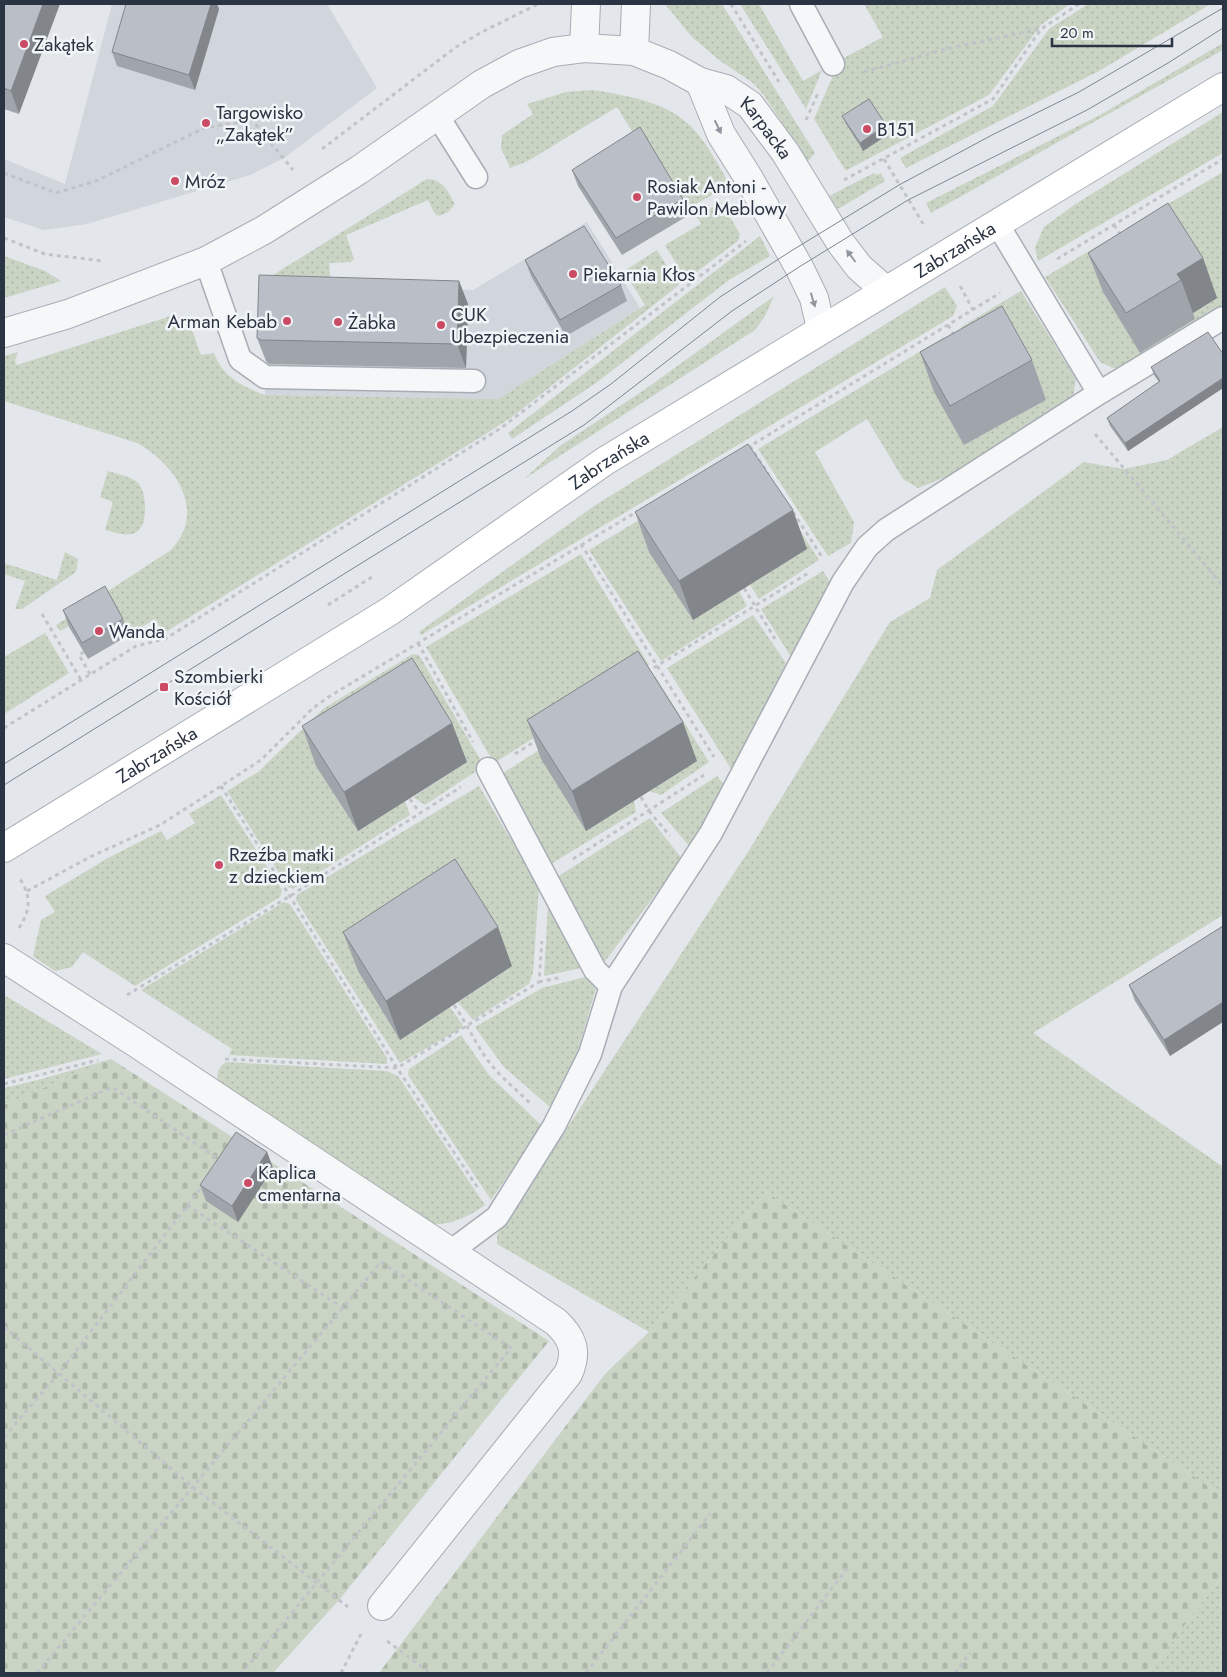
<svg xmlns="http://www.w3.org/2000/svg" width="1227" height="1677" viewBox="0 0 1227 1677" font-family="Jost,sans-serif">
<defs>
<pattern id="grass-dots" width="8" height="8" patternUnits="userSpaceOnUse" patternTransform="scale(1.25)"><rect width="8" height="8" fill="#c9d4c4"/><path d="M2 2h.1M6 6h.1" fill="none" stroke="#adb7aa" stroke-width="1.8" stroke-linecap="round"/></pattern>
<pattern id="cemetery-stones" width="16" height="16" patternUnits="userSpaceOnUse" patternTransform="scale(1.25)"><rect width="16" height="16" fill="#c9d4c4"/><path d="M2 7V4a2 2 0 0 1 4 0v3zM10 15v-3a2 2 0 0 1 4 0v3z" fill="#adb7aa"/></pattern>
</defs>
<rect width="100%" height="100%" fill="#e3e6eb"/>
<path fill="#d1d5dc" d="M 112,4 L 327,4 L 377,88 L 284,158 L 250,175 L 87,224 L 44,230 L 4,217 L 4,159 L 65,184 Z
M 587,222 L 640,308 L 498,399 L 265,395 L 268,286 L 473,290 Z"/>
<path fill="url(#grass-dots)" d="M 665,4 L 722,4 L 815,153 L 808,161 L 763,94 L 753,83 L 719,60 L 691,36 Z
M 740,4 L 759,4 L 803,81 L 822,70 L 806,109 Z
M 864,4 L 1070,4 L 1041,25 L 989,95 L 847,170 L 845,170 L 814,119 L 840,60 L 883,37 Z
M 1088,4 L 1211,4 L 1099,71 L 906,168 L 900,158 L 993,106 L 1049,29 Z
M 1223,43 L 1223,50 L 931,213 L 926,203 L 1100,115 Z
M 593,90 C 629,96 672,102 697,133 C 710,149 720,168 730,185 L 685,210 L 641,146 L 617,107 L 528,161 L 510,168 L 501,148 L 502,135 L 533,114 L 527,104 L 566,92 Z
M 1223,112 L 1223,153 L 1038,261 L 1035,247 L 1044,227 L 1074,205 Z
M 1223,172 L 1223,312 L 1127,370 L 1113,368 L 1100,362 L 1045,277 L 1116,235 L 1137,271 L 1103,292 L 1138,348 L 1147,265 L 1125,229 Z
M 874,173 L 876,175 L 881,173 L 885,181 L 838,209 L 829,196 Z
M 427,179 C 443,179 448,192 455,204 L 448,212 L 439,216 L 435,214 L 428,200 L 346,235 L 354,259 L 351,262 L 329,263 L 331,287 L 265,280 Z
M 721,202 L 740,234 L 738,241 L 686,280 L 665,245 L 701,224 L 697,217 Z
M 760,236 L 770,256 L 729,280 L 596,383 L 512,439 L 508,433 Z
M 657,250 L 679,285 L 512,417 L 484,435 L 164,633 L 155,619 L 129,635 L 110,603 L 60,631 L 56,625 L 171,550 C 208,511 175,464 137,443 L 4,401 L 4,356 L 18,352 L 15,361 L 17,365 L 171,316 C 192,317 194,338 201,355 L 214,353 C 222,376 243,387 265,395 L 498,399 L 645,305 L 624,271 Z
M 4,256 L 45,271 L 61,281 L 4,298 Z
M 945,287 L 957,306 L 953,316 L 421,635 L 419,632 L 594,506 Z
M 1021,291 L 1076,379 L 1072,403 L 984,462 L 918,488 L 903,479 L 867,419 L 815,452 L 854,522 L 851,543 L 828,556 L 758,449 L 944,337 L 967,374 L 964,445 L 1046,400 L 983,364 L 961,327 Z
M 774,296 L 765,316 L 755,330 L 524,479 L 560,446 L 647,388 Z
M 1223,427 L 1223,915 L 1033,1033 L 1223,1167 L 1223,1496 L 766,1192 L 649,1332 L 497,1244 L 497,1235 L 746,855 L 890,622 L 930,598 L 937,570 L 1084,462 L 1124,469 L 1167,460 Z
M 751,453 L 819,560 L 759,599 L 750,585 L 693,620 L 739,591 L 747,606 L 661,661 L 589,550 Z
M 108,471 C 117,474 130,476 137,482 C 147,490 148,522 139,530 C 130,539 115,532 105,530 L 113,502 L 100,497 Z
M 65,552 L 78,559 L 76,572 L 22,609 L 15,609 L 25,581 L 4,574 L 4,563 L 57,580 Z
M 581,554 L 649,665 L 494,763 L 426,647 Z
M 823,571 L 830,582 L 791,657 L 761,609 Z
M 753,615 L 786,663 L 733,772 L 667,668 Z
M 45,633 L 69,673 L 4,714 L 4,657 Z
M 413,654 L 419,655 L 484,766 L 425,805 L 413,797 L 467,762 L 405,801 L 410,815 L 293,889 L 288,887 L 227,791 L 258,772 L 323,709 Z
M 655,676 L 709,762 L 661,795 L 649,791 L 634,801 L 636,812 L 551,864 L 500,775 Z
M 717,776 L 725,786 L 690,847 L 661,813 Z
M 479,786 L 539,887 L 533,973 L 529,984 L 473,1020 L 458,1002 L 400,1040 L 450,1007 L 462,1024 L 462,1028 L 400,1063 L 296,900 L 297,895 Z
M 221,795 L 282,890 L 280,897 L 135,986 L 83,952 L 72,967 L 55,971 L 33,956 L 41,920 L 55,912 L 45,896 L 108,858 L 161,831 L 167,840 L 195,823 L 189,814 Z
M 650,818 L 682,859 L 603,964 L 557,877 Z
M 284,902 L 290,904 L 387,1058 L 387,1064 L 229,1055 L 232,1049 L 141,990 Z
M 548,905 L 586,967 L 544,976 Z
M 589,976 L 597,985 L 573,1067 L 551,1108 L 503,1066 L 475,1027 L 542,988 Z
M 4,995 L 102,1054 L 4,1079 Z
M 461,1035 L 489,1075 L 542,1126 L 491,1200 L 408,1075 L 409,1069 Z
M 111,1059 L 4,1105 L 4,1088 L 42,1079 Z
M 227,1062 L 387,1071 L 398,1076 L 485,1205 C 470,1216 450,1226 430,1224 L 220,1083 C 215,1075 218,1066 227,1062 Z
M 1223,1575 L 1223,1673 L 1148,1673 Z"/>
<path fill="url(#cemetery-stones)" d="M 111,1059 L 549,1341 L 339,1600 L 273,1673 L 4,1673 L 4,1105 Z
M 766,1192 L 1223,1496 L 1223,1575 L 1148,1673 L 379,1673 L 605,1374 L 649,1332 Z"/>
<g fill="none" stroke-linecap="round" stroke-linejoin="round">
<defs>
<path id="lane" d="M 801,4 L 833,64
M 437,115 L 476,177
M 998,225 L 1099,393
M 206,261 L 240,359 L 265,377 L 474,381
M 488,769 L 595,970 L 611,986
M 450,1252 L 497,1217 L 554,1126 L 590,1054 L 611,986 L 711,833 L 843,582 L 867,547 L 886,530 L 1099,393 L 1223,318"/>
<g id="street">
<path d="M 584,48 L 586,4"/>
<path d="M 634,51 L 636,4"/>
<path d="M 700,82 L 721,134 L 748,177 L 799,267 L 814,298 L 821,329"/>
<path id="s1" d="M 4,333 L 68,314 L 206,261 L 264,230 L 359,170 L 482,84 L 519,64 L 553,52 L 584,48 L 634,51 L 669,65 L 700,82 L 726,89 L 750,105 L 785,152 L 840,242 L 859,267 L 885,290"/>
<path d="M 4,958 L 136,1043 L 556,1322 C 573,1338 578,1352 568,1374 L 382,1606"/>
</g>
<g id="secondary">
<path id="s2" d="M 4,848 L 390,611 L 605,461 L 1223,87"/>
</g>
</defs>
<use href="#lane" stroke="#a8adb5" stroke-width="25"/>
<use href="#street" stroke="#a8adb5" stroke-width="30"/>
<use href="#secondary" stroke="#a8adb5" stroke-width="30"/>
<path stroke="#c0c4c9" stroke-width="3" stroke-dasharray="4 4" stroke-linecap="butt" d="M 731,4 L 779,82
M 864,72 L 946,49 L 1040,29
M 806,120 L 819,91
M 322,149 L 456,47 L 484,31 L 538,4
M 884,159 L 925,227
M 4,173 L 56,193 L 96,181 L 204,128 L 252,120 L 293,170
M 844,180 L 993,99 L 1041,29 L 1079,4
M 1114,225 L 1122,237
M 4,238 L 45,254 L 103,261
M 1057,259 L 1223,159
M 960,286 L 973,310
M 948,325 L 954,335
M 1095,434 L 1223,586
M 750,446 L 769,475
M 747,448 L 1000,293
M 793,512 L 822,557
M 581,544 L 714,757
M 744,588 L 775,639
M 328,605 L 375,575
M 42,614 L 81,680
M 418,643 L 473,742
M 84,652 L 79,655 L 90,674
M 647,672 L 810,572
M 4,728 L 136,646 L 165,639 L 501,428 L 746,241
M 515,754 L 537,740
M 221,786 L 397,1068 L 478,1188
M 641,797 L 649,811 L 670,836
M 410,799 L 420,813
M 573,859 L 704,775
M 27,891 L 92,856 L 160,825 L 221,786 L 261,760 L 313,708 L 330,696 L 638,511
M 19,928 C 31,910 31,896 20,879
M 539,982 L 562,977
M 127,995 L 290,896 L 461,787
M 454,1005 C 468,1025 477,1048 493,1067 C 504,1080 518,1091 530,1103
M 225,1059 L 397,1068 L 539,982 L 542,941
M 4,1084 L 98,1060
M 4,1135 L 112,1087 L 220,1160
M 187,1205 L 343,1308
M 4,1327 L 194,1488 L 348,1607
M 4,1437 L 60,1372 L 203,1185
M 387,1641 L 430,1673
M 37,1673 L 381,1262 L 511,1348 L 242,1673
M 341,1673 L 361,1634
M 586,1673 L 710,1514
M 767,1673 L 849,1566
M 955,1673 L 970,1653"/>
<use href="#lane" stroke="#f5f7f9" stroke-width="22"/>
<use href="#street" stroke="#f5f7f9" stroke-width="28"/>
<use href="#secondary" stroke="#fff" stroke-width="28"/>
<path stroke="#7c8694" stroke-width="1" d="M 4,764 L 572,411 L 611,384 L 720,297 L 791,251 L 899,185 L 992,135 L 1079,92 L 1223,8
M 4,785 L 584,425 L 732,311 L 799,267 L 908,200 L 1087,110 L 1168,63 L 1223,28"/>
</g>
<path fill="#a0a4ab" d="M 4,4 L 19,114 L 4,109 Z
M 211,4 L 217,4 L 219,9 L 195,90 L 117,66 L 112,52 Z
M 842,116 L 886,125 L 889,134 L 863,151 L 846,124 Z
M 572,170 L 683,199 L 689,215 L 622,255 L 578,186 Z
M 1088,253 L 1203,258 L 1217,298 L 1193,313 L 1195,319 L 1140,353 L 1103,292 Z
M 525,260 L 621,285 L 627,301 L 566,336 L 531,276 Z
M 459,281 L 468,304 L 466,368 L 269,364 L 266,361 L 257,338 Z
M 920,352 L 1032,360 L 1046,400 L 964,445 L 934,392 Z
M 1223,354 L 1223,388 L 1128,451 L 1110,426 L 1107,418 L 1159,382 L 1154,375 L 1151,367 Z
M 635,512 L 807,549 L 693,620 L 649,552 Z
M 63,610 L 123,619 L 129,635 L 88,659 L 69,627 Z
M 527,720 L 697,761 L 586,831 L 541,759 Z
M 302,726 L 467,762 L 358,831 L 316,766 Z
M 1223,926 L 1170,1056 L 1135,1001 L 1129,985 Z
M 343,932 L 512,966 L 400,1040 L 358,971 Z
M 267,1152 L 273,1168 L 238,1222 L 206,1201 L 200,1185 Z"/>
<path fill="#82868b" d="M 43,4 L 60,4 L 19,114 L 11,91 Z
M 211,4 L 217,4 L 219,9 L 195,90 L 189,75 Z
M 886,125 L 889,134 L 863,151 L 860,143 Z
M 1203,258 L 1217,298 L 1193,313 L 1181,280 L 1177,274 Z
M 459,281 L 468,304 L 466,368 L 457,344 Z
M 1223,378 L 1223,388 L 1128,451 L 1125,443 Z
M 793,510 L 807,549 L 693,620 L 679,581 Z
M 683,722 L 697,761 L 586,831 L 572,791 Z
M 452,723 L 467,762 L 358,831 L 344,792 Z
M 498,927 L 512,966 L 400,1040 L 386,1001 Z
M 1223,1002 L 1223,1022 L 1170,1056 L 1164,1040 Z
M 267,1152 L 273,1168 L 238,1222 L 232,1206 Z"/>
<path fill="#babfc7" stroke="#82868b" d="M 4,4 L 43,4 L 11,91 L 4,88 Z
M 126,4 L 211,4 L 189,75 L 112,52 Z
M 869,99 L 886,125 L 860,143 L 842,116 Z
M 640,127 L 683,199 L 616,238 L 572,170 Z
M 1168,203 L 1203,258 L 1177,274 L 1181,280 L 1126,313 L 1088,253 Z
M 584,226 L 621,285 L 560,320 L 525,260 Z
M 259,275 L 459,281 L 457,344 L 261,340 L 257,338 Z
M 1002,306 L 1032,360 L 950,406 L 920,352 Z
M 1208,332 L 1223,354 L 1223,378 L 1125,443 L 1107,418 L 1160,381 L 1151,367 Z
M 748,444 L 793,510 L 679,581 L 635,512 Z
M 105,586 L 123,619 L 82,643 L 63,610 Z
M 638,651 L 683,722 L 572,791 L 527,720 Z
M 412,658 L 452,723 L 344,792 L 302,726 Z
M 455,859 L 498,927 L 386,1001 L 343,932 Z
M 1223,926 L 1223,1002 L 1164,1040 L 1129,985 Z
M 236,1132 L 267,1152 L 232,1206 L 200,1185 Z"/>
<defs><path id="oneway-solid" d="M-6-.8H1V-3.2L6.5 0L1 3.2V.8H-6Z" transform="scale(1.25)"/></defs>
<g fill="#90969e">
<use href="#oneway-solid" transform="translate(718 127) rotate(64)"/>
<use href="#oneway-solid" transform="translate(851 256) rotate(-127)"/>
<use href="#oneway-solid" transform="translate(813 300) rotate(73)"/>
</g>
<g fill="#cc4b64" stroke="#f2f5f8" stroke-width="2">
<circle cx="24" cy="44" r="5"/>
<circle cx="206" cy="123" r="5"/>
<circle cx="867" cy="129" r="5"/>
<circle cx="175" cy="181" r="5"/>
<circle cx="637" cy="197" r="5"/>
<circle cx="573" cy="274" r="5"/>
<circle cx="287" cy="321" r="5"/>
<circle cx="338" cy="322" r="5"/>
<circle cx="441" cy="325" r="5"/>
<circle cx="99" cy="631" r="5"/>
<rect x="159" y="682" width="10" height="10" rx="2.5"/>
<circle cx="219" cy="865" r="5"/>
<circle cx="248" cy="1183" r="5"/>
</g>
<g text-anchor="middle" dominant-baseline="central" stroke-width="5" stroke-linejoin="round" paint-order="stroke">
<g font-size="19" fill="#2b3442" stroke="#f2f5f8" text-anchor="start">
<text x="34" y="44">Zakątek</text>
<text x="216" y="112">Targowisko<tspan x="216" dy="22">„Zakątek”</tspan></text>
<text x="877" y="129">B151</text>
<text x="185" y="181">Mróz</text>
<text x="647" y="186">Rosiak Antoni -<tspan x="647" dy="22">Pawilon Meblowy</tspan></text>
<text x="583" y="274">Piekarnia Kłos</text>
<text x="451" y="314">CUK<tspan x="451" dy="22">Ubezpieczenia</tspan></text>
<text x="277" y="321" text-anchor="end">Arman Kebab</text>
<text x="348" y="322">Żabka</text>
<text x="109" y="631">Wanda</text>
<text x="174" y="676">Szombierki<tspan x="174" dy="22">Kościół</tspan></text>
<text x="229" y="854">Rzeźba matki<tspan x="229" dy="22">z dzieckiem</tspan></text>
<text x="258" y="1172">Kaplica<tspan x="258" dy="22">cmentarna</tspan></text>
</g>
<g font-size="19" fill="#2b3442" stroke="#f2f5f8">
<text stroke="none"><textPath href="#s1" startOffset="859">Karpacka</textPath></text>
<text stroke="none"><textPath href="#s2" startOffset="1124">Zabrzańska</textPath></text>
<text stroke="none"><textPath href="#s2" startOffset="719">Zabrzańska</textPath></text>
<text stroke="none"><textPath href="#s2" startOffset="179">Zabrzańska</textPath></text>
</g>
</g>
<rect width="1227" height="1677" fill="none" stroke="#2b3442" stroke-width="10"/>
<path d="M1052 38v8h120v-8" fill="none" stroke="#2b3442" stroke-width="2.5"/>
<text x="1060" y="38" font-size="15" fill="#2b3442" stroke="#f2f5f8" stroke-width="4" paint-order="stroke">20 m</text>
</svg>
